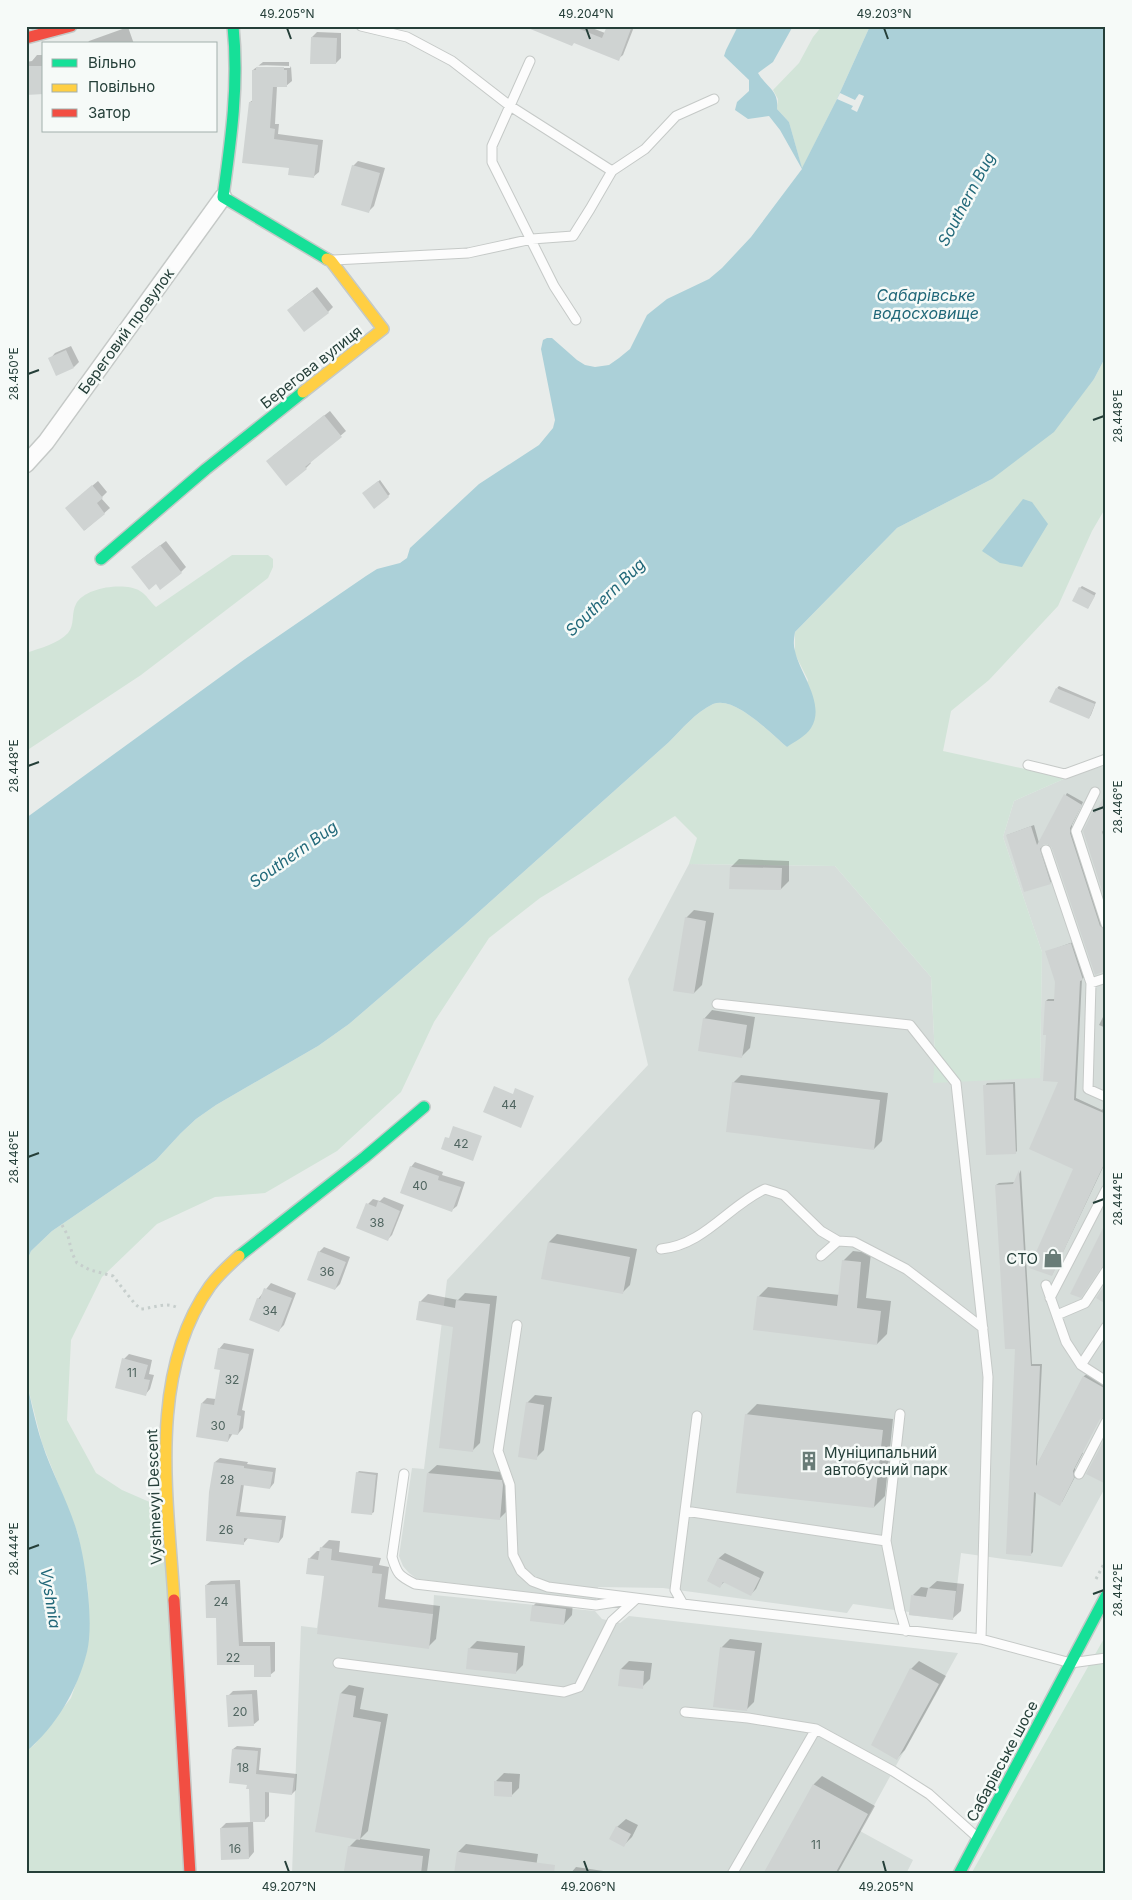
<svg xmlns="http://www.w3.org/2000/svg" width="1132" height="1900" viewBox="0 0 1132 1900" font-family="Inter,sans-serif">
<rect width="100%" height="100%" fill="#e8ecea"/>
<path fill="#d6ddda" d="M 1106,765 L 1106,1486 L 1062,1567 L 961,1553 L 953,1620 L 909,1615 L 909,1612 L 853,1604 L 847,1613 L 663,1588 L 598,1587 L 596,1600 L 417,1579 L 409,1573 L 403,1566 L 399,1556 L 412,1468 L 424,1469 L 447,1280 L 648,1065 L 628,979 L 689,864 L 835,866 L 931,977 L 935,1056 L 1040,1078 L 1042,952 L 1003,837 L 1014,801 L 1066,778 Z
M 434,1595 L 595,1611 L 602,1619 L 620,1623 L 629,1616 L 958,1653 L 860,1831 L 913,1860 L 906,1874 L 292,1874 L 301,1626 L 317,1628 L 321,1600 L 433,1614 Z"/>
<path fill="#d2e4d8" d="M 822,26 L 870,26 L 837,99 L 802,169 L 789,122 L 777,109 L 778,99 L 773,90 L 799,63 L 813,37 Z
M 1106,356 L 1106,507 L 1092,531 L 1058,606 L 989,680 L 951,711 L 943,751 L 1066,778 L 1014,801 L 1003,837 L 1042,952 L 1040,1078 L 933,1083 L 935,1056 L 931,977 L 835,866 L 689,864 L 697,838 L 675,816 L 540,898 L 489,938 L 434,1022 L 401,1092 L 337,1151 L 265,1193 L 215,1197 L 157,1224 L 102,1277 L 71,1340 L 67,1420 L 96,1473 L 122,1490 L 168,1510 L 190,1874 L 26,1874 L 26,1752 L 35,1744 L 71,1698 L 87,1651 L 89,1619 L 88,1589 L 78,1534 L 42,1443 L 26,1380 L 26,1263 L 31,1251 L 52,1231 L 156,1160 L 181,1133 L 196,1119 L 216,1105 L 318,1046 L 349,1024 L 463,926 L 669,742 C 682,729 696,712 713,704 C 735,695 771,734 787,747 L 808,680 L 795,654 L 795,632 L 897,528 L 992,479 L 1094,379 Z
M 232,555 L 268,555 L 273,559 L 273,567 L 268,578 L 141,675 L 26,751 L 26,653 C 40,648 58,644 68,633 C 75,625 71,613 76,604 C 85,587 125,582 140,591 C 146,594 151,603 156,607 Z
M 1106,1635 L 1106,1874 L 971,1874 Z"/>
<path fill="#abd0d8" d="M 738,26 L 793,26 L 773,62 L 758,73 C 767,88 779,90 777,109 L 789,122 L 802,168 L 837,99 L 870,26 L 1106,26 L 1106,356 L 1094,379 L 1054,432 L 992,479 L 897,528 L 795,632 C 794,639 793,645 795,651 C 800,674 826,704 811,728 C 806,736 794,742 787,747 C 771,734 735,695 713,704 C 696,712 682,729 669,742 L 463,926 L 349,1024 L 318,1046 L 216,1105 L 196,1119 L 181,1133 L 156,1160 L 52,1231 L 31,1251 L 26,1263 L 26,818 L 245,659 L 366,576 L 377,569 L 400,563 L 407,558 L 410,548 L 479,484 L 539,445 L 553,428 L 555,420 L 541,349 L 543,340 L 547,338 L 552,338 L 577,360 L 585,365 L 595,367 L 609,365 L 619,358 L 630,349 L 647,315 L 667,299 L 709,279 L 722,268 L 751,237 L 802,169 L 780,130 L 769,116 L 748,119 L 735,110 L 737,102 L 749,91 L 749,80 L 724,56 L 726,50 Z
M 1023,499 L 1032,502 L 1048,524 L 1022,567 L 1000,563 L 982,551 Z
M 26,1380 C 31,1400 35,1422 42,1443 C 52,1474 69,1503 78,1535 C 86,1565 94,1622 87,1652 C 77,1691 56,1726 26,1752 Z"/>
<path fill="#e8ecea" d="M 840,93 L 855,100 L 859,94 L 864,96 L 857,112 L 851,109 L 853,106 L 837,99 Z"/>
<path fill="#0003" d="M 538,26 L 587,26 L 605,33 L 608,26 L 637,26 L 634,27 L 623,55 L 618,59 Z
M 128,27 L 134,44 L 87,44 L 89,41 Z
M 317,32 L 341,33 L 341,58 L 336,63 L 312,37 Z
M 37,55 L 44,55 L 44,93 L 26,94 L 26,62 L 32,61 Z
M 263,62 L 289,62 L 289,66 L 259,65 L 256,68 L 290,68 L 291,66 L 292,81 L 286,86 L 277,86 L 275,124 L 279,124 L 278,134 L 323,140 L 319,172 L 313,177 L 290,167 L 250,102 L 253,100 L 253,70 Z
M 358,161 L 385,168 L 374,206 L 369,211 L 353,166 Z
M 317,287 L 333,307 L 328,312 L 294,305 Z
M 71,346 L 79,362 L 74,367 L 50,359 L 55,353 Z
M 330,411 L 346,431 L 310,462 L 311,463 L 306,468 L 273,456 Z
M 380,480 L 390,494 L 388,496 L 366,491 Z
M 98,481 L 107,492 L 101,498 L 110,508 L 85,530 L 72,503 Z
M 166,541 L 186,567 L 181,572 L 156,582 L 138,562 Z
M 1082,586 L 1096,593 L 1088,608 L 1080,588 Z
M 1059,686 L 1096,702 L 1091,715 L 1089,718 L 1057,688 Z
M 1067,793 L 1083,802 L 1072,825 L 1072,830 L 1102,924 L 1106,927 L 1106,969 L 1051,845 L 1044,843 L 1041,846 L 1052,880 L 1050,883 L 1007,835 L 1034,825 L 1039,843 Z
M 1106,795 L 1106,899 L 1094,812 L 1097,811 Z
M 739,859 L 789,861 L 789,881 L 781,889 L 731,867 Z
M 694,910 L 714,913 L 702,985 L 694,993 L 686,918 Z
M 1073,942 L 1085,977 L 1082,979 L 1076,1098 L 1102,1110 L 1106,1104 L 1106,1161 L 1052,1275 L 1075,1168 L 1060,1081 L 1047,1034 L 1046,1001 L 1048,999 L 1055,999 L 1056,982 L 1046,952 Z
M 712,1010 L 755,1017 L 750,1048 L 742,1056 L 704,1019 Z
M 1106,1011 L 1106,1028 L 1099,1025 Z
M 741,1075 L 888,1093 L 882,1141 L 874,1149 L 733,1083 Z
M 1015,1082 L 1017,1151 L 1015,1153 L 985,1086 L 987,1083 Z
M 415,1162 L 443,1172 L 442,1175 L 465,1182 L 457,1206 L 452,1210 L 411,1167 Z
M 1021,1170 L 1032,1364 L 1042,1364 L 1037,1465 L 1084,1376 L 1087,1374 L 1106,1386 L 1106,1390 L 1076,1449 L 1083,1453 L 1075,1468 L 1076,1475 L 1062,1502 L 1036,1492 L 1033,1552 L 1031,1554 L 1017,1347 L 996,1185 L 999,1183 L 1015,1182 Z
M 384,1197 L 404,1205 L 392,1235 L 387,1240 L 368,1204 L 373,1199 L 380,1201 Z
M 557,1234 L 637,1249 L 630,1285 L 622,1293 L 543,1278 L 549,1242 Z
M 324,1247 L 350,1257 L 340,1284 L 335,1289 L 319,1252 Z
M 853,1251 L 871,1253 L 866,1298 L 891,1301 L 887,1334 L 877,1344 L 758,1297 L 768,1287 L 840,1295 L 843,1261 Z
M 271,1283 L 296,1293 L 284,1325 L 279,1330 L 258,1299 Z
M 465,1293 L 497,1296 L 480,1443 L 472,1451 L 454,1326 L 420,1302 L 428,1294 L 458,1300 Z
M 224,1343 L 254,1349 L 242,1410 L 245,1411 L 243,1428 L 238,1434 L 233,1433 L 228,1441 L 202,1403 L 207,1398 L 216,1399 L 222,1369 L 219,1349 Z
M 129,1354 L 152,1360 L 149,1374 L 154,1375 L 150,1389 L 145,1395 L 124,1359 Z
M 535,1395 L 552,1397 L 544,1450 L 536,1458 L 527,1403 Z
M 757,1404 L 893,1419 L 885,1496 L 874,1507 L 746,1415 Z
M 220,1458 L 248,1462 L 247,1464 L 276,1468 L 274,1483 L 270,1488 L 244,1484 L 240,1512 L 286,1516 L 283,1537 L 279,1542 L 248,1538 L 243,1544 L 215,1462 Z
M 437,1465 L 510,1473 L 508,1510 L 499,1519 L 428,1473 Z
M 359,1471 L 378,1473 L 374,1512 L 371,1514 L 357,1473 Z
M 329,1540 L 340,1541 L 339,1552 L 381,1558 L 379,1565 L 389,1567 L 385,1599 L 440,1606 L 436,1639 L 428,1647 L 325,1575 L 309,1559 L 317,1551 L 320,1551 L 321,1548 Z
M 725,1553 L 764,1572 L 756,1589 L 751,1594 L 725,1581 L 720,1586 L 708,1580 L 719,1558 Z
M 240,1580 L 243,1642 L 275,1642 L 275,1671 L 270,1675 L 255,1664 L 218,1664 L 218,1617 L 206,1585 L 211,1581 Z
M 937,1581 L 964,1584 L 961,1611 L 952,1619 L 913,1595 L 921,1587 L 929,1588 Z
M 541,1598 L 573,1601 L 572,1615 L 564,1624 L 533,1606 Z
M 730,1639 L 762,1643 L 754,1702 L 746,1710 L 714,1706 L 722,1647 Z
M 477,1641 L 525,1646 L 523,1665 L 515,1673 L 469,1649 Z
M 629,1661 L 652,1663 L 650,1679 L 642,1687 L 621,1669 Z
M 919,1661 L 946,1676 L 905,1750 L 897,1758 L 911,1669 Z
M 349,1685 L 364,1688 L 360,1709 L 388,1714 L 368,1831 L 360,1839 L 430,1849 L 427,1872 L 425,1874 L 374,1874 L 349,1847 L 357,1839 L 341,1693 Z
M 257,1690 L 259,1720 L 253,1725 L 228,1696 L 233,1691 Z
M 237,1746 L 261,1748 L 259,1770 L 297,1774 L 296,1790 L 292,1794 L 269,1791 L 269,1816 L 265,1820 L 253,1820 L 254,1852 L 249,1858 L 221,1828 L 226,1823 L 251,1822 L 251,1788 L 233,1749 Z
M 504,1773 L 520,1774 L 519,1788 L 511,1796 L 496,1781 Z
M 822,1776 L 875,1806 L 837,1874 L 765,1874 L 814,1784 Z
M 626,1819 L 638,1825 L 632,1837 L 624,1845 L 611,1839 L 617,1827 Z
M 466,1844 L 538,1854 L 535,1874 L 458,1852 Z
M 576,1867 L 624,1874 L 570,1874 Z"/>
<path fill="#cfd3d2" d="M 523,26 L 572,26 L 602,38 L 607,26 L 632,26 L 619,61 L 574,43 L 572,46 Z
M 311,37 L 337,38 L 336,64 L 310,64 Z
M 26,66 L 44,66 L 44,94 L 26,95 Z
M 256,67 L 284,67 L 284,70 L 287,70 L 287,87 L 273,87 L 270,128 L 275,129 L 274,139 L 318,145 L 314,178 L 288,175 L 289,168 L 242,163 L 249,102 L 252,102 L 252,70 L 256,70 Z
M 352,165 L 380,173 L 369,213 L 341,205 Z
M 312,291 L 329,313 L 304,332 L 287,310 Z
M 66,350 L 74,368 L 56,376 L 48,358 Z
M 324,415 L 342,437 L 305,467 L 307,469 L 286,486 L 266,461 Z
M 378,481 L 389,497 L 374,509 L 362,493 Z
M 92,485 L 103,498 L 97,503 L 105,514 L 84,531 L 65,508 Z
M 160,545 L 182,573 L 160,590 L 156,584 L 149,590 L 131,567 Z
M 1079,587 L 1095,596 L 1088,609 L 1072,601 Z
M 1056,688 L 1095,704 L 1089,719 L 1049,702 Z
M 1106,793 L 1106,825 L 1102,832 L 1106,843 L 1106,903 L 1083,831 L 1093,811 L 1095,813 Z
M 1064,794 L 1082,805 L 1070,828 L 1070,833 L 1100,926 L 1106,930 L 1106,971 L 1095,975 L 1052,848 L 1048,844 L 1044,844 L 1040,849 L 1051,884 L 1024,892 L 1006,835 L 1031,826 L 1037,845 Z
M 730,867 L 782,868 L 781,890 L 729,889 Z
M 685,917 L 706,921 L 694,994 L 673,991 Z
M 1071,943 L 1083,980 L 1080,981 L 1074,1100 L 1106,1114 L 1106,1160 L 1052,1276 L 1029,1268 L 1073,1169 L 1029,1149 L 1058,1082 L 1043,1081 L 1046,1035 L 1043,1035 L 1045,1001 L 1054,1001 L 1055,982 L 1045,951 Z
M 703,1018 L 747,1025 L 742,1058 L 698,1051 Z
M 732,1082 L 880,1100 L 874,1150 L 726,1132 Z
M 1013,1084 L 1016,1154 L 986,1155 L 983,1085 Z
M 494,1086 L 513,1094 L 515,1088 L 534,1096 L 521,1128 L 483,1112 Z
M 453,1126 L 482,1136 L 473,1161 L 441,1149 L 445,1137 L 449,1138 Z
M 410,1166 L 439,1176 L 438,1180 L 461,1187 L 452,1212 L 400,1193 Z
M 1019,1170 L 1031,1366 L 1040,1366 L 1036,1466 L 1083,1376 L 1106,1389 L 1106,1416 L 1100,1419 L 1073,1471 L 1074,1478 L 1060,1506 L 1034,1492 L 1031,1556 L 1006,1554 L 1015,1349 L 1005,1349 L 995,1185 L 1013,1184 Z
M 378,1201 L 400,1211 L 388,1241 L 356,1228 L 366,1203 L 376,1207 Z
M 1106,1222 L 1106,1265 L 1101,1268 L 1081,1298 L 1070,1294 Z
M 548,1242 L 630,1257 L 623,1294 L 541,1279 Z
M 318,1251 L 346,1262 L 335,1290 L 307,1280 Z
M 842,1260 L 861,1262 L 857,1308 L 881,1311 L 877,1345 L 753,1330 L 757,1296 L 837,1306 Z
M 1106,1283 L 1106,1304 L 1096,1298 Z
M 264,1288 L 292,1298 L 279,1332 L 249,1320 L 257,1298 L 260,1299 Z
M 456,1300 L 490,1304 L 473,1452 L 439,1448 L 453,1327 L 416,1320 L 419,1301 L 455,1308 Z
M 218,1348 L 249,1354 L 237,1415 L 241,1416 L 238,1435 L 229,1434 L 228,1442 L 196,1437 L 201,1403 L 214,1405 L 220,1370 L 214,1369 Z
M 122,1358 L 148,1365 L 144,1379 L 150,1380 L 146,1396 L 115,1388 Z
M 526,1402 L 544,1405 L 537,1460 L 518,1457 Z
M 745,1414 L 883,1430 L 874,1508 L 736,1493 Z
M 1106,1436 L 1106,1484 L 1086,1474 Z
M 214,1462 L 244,1466 L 244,1468 L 273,1472 L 270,1489 L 241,1485 L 236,1516 L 282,1520 L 279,1543 L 244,1538 L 244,1545 L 206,1541 L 209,1492 Z
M 356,1472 L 376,1475 L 372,1515 L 351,1513 Z
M 427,1473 L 502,1480 L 503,1485 L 500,1520 L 423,1512 Z
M 320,1547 L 332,1549 L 331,1560 L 373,1566 L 372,1573 L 382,1574 L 378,1607 L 433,1614 L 429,1649 L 317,1634 L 324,1576 L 306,1574 L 308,1558 L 318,1560 Z
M 718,1558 L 760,1578 L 751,1596 L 723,1582 L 720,1588 L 707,1581 Z
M 235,1584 L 239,1646 L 270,1646 L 271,1677 L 254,1677 L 254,1665 L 217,1665 L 216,1618 L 206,1618 L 205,1585 Z
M 928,1588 L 956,1591 L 953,1620 L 909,1615 L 911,1595 L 926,1597 Z
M 532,1605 L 566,1609 L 564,1625 L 530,1621 Z
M 720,1647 L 755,1651 L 747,1711 L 713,1707 Z
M 468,1648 L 518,1653 L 516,1674 L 466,1669 Z
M 910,1668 L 939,1684 L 897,1760 L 871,1745 Z
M 620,1669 L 644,1671 L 643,1689 L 618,1686 Z
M 340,1693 L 356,1696 L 353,1717 L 381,1722 L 360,1840 L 315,1832 Z
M 252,1694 L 254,1726 L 228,1727 L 226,1695 Z
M 232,1749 L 258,1751 L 256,1774 L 294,1778 L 292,1795 L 265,1792 L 265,1822 L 250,1822 L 249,1789 L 246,1789 L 247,1785 L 229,1783 Z
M 494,1781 L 512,1782 L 512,1797 L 494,1796 Z
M 813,1784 L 868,1814 L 835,1874 L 763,1874 Z
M 616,1826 L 631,1834 L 624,1847 L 609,1839 Z
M 248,1827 L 249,1859 L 221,1860 L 220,1828 Z
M 348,1846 L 423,1856 L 421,1874 L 365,1874 L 344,1871 Z
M 457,1852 L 555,1865 L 554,1874 L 454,1874 Z"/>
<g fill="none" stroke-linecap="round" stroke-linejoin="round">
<defs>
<path id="lane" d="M 361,26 L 407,37 L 452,61 L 510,106 L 612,171
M 530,61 L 492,146 L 492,162 L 554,286 L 576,320
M 334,260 L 468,253 L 532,239 L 573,236 L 590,209 L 612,171 L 645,149 L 676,116 L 714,99
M 1028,765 L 1065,774 L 1106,759
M 1095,792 L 1076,831 L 1106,924
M 1046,850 L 1091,983 L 1088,1089 L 1106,1097
M 1091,983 L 1106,978
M 717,1004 L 910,1025 L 956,1083 L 988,1377 L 981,1639
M 661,1249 C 704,1245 728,1206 765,1189 L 784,1195 L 821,1231 L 838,1241
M 821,1256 L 838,1241 L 854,1242 L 906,1269 L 983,1328
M 1046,1285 L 1066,1342 L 1081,1365 L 1106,1381
M 1050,1298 L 1106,1190
M 1057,1315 L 1085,1303 L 1106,1271
M 517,1325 L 498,1451 L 510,1485 L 513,1555 L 521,1571 L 532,1581 L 548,1587 L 683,1604
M 1081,1365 L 1106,1327
M 900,1414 L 886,1541 L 900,1611 L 906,1631
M 697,1416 L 675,1590 L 683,1604 L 981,1639 L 1071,1663 L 1106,1658
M 404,1474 L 392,1557 C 397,1574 399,1576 415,1584 L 596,1605 L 628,1600
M 1079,1474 L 1106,1422
M 685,1511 L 886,1541
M 338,1663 L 564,1692 L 579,1687 L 612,1621 L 636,1599
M 685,1712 L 748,1718 L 816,1729 L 893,1771 L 929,1794 L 978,1838
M 732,1874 L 816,1729"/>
<path id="street" d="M 26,464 L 46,442 L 223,197"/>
<path id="fast" d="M 233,26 C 239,84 231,140 223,197 L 327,259
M 101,559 L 206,469 L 303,392
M 239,1256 L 365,1157 L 424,1107
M 959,1874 L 1106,1596"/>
<path id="slow" d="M 303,392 L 383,329 L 331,261 L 327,259
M 174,1600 C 168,1499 147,1374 210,1286 C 218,1275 229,1265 239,1256"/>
<path id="jam" d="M 26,38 L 71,26
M 174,1600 L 190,1874"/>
</defs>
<use href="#lane" stroke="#c5c9c7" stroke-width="11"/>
<use href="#street" stroke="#c5c9c7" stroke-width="19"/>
<use href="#fast" stroke="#c4c9c7" stroke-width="14"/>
<use href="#slow" stroke="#c4c9c7" stroke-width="14"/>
<use href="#jam" stroke="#c4c9c7" stroke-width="14"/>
<path stroke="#c6cecc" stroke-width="3" stroke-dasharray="2.5 4" stroke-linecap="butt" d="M 62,1225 L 68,1236 L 72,1253 L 77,1263 L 90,1270 L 113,1276 L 135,1304 L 141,1309 C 154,1308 164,1302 176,1307
M 1096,1579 L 1106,1560"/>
<use href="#lane" stroke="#fcfcfc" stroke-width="9"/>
<use href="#street" stroke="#fcfcfc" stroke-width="16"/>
<use href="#fast" stroke="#16e098" stroke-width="11"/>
<use href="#slow" stroke="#ffcf43" stroke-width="11"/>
<use href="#jam" stroke="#f24e42" stroke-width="11"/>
</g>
<path fill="none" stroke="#253f39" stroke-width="2" d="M 287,28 L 291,39M 586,28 L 590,39M 884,28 L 888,39M 28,374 L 39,370M 1093,420 L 1104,416M 28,766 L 39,762M 1093,811 L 1104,807M 28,1157 L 39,1153M 1093,1203 L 1104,1199M 28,1549 L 39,1545M 1093,1594 L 1104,1590M 285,1861 L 289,1872M 584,1861 L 588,1872M 883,1861 L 886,1872"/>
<defs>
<symbol id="shop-bare" viewBox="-9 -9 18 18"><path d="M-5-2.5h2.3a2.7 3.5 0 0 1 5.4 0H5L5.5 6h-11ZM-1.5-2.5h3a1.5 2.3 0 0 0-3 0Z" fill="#697c77" stroke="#f6faf8" stroke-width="2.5" paint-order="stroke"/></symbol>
<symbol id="building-bare" viewBox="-9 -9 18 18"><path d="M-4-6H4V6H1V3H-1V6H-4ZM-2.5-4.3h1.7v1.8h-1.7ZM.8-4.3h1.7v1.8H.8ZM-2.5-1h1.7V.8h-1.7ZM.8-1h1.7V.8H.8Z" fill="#697c77" stroke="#f6faf8" stroke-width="2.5" paint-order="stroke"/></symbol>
</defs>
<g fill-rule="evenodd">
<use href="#shop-bare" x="1039" y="1244" width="28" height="28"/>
<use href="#building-bare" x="795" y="1447" width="28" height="28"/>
</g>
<g text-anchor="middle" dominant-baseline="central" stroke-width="5" stroke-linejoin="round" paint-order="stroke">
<g font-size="12" fill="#506560">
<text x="509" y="1104">44</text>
<text x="461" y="1143">42</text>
<text x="420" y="1185">40</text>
<text x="377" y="1222">38</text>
<text x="327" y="1271">36</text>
<text x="270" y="1310">34</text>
<text x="132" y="1372">11</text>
<text x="232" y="1379">32</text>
<text x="218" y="1425">30</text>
<text x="227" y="1479">28</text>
<text x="226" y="1529">26</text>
<text x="221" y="1601">24</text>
<text x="233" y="1657">22</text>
<text x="240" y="1711">20</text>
<text x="243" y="1767">18</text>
<text x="816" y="1844">11</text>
<text x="235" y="1848">16</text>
</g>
<g font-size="15" fill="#253f39" stroke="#f6faf8">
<text transform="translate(126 331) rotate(-54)">Береговий провулок</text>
<text transform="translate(311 367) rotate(-38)">Берегова вулиця</text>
<text transform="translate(154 1497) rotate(-92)">Vyshnevyi Descent</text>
<text transform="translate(1002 1761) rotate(-62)">Сабарівське шосе</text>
</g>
<g font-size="15" fill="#253f39" stroke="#f6faf8" text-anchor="end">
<text x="1038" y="1258">СТО</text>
<text x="824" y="1452" text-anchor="start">Муніципальний<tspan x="824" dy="17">автобусний парк</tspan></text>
</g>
<g font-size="16" font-style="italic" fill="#216879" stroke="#f6faf8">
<text transform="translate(966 199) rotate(-62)">Southern Bug</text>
<text x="926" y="295">Сабарівське<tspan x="926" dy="18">водосховище</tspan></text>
<text transform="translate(605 597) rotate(-44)">Southern Bug</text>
<text transform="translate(293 854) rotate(-35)">Southern Bug</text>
<text transform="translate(51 1598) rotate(81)">Vyshnia</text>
</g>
</g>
<rect width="1132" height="1900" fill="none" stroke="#f6faf8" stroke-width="55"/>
<rect x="42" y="42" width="175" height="90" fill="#f6faf8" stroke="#a2afac"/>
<rect x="52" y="59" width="25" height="8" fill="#16e098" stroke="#a2afac"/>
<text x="88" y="68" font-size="15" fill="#253f39">Вільно</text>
<rect x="52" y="84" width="25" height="8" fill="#ffcf43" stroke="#a2afac"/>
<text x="88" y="92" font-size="15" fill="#253f39">Повільно</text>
<rect x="52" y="109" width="25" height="8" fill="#f24e42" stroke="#a2afac"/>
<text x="88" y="118" font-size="15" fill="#253f39">Затор</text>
<rect x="28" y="28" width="1076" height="1844" fill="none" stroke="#253f39" stroke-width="2"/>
<g font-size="12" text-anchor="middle" fill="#253f39">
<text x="287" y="18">49.205°N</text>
<text x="586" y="18">49.204°N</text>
<text x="884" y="18">49.203°N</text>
<text transform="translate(14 374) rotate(-90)" y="4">28.450°E</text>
<text transform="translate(1118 416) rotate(-90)" y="4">28.448°E</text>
<text transform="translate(14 766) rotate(-90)" y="4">28.448°E</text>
<text transform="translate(1118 807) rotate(-90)" y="4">28.446°E</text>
<text transform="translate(14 1157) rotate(-90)" y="4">28.446°E</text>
<text transform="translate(1118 1199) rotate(-90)" y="4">28.444°E</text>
<text transform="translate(14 1549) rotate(-90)" y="4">28.444°E</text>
<text transform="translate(1118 1590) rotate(-90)" y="4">28.442°E</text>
<text x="289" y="1891">49.207°N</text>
<text x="588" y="1891">49.206°N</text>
<text x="886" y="1891">49.205°N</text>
</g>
</svg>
